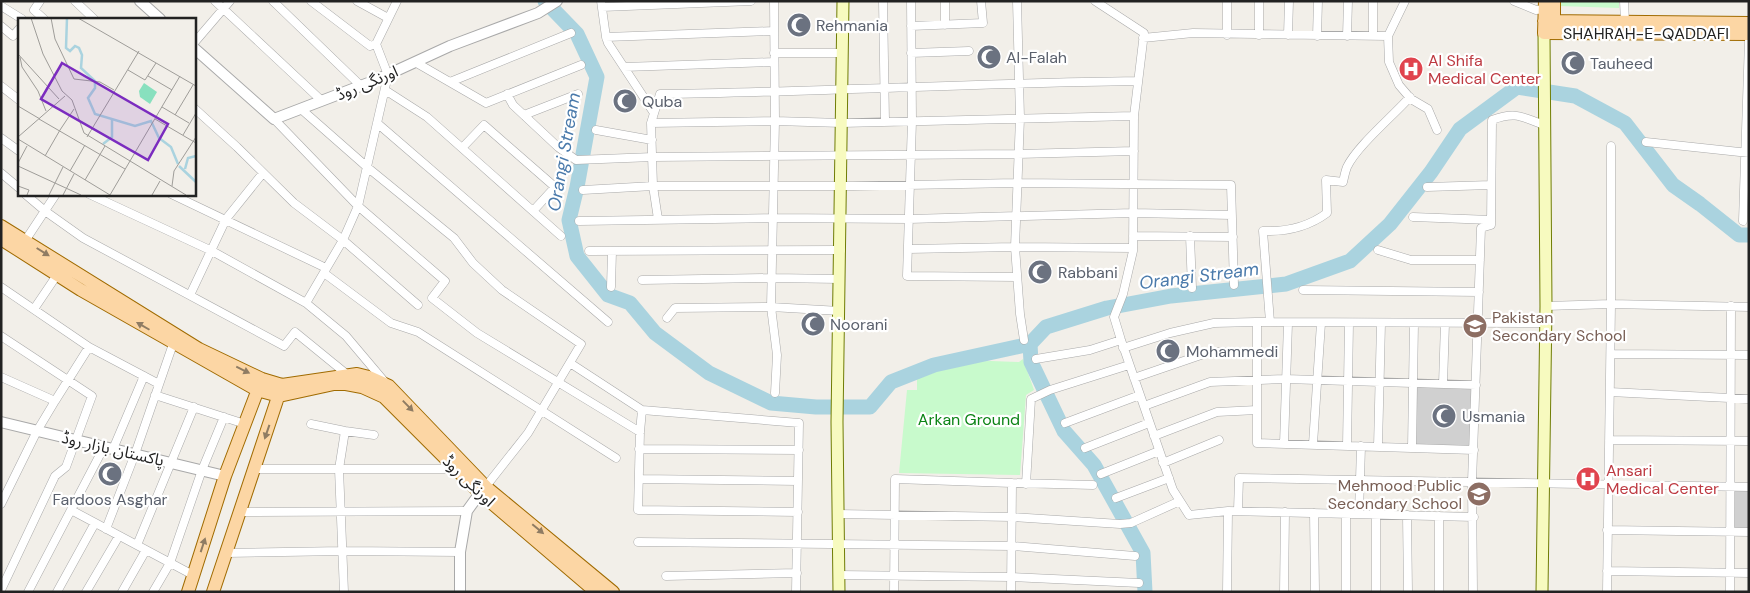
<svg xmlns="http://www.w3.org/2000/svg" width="1750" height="593" viewBox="0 0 1750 593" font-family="'DM Sans','Noto Sans Arabic',sans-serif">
<rect width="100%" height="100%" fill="#f2efe9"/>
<path fill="#d0d0d0" d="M 1413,383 L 1476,385 L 1474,450 L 1412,448 Z
M 1731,487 L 1749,487 L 1749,532 L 1731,532 Z"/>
<path fill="#c8facc" d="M 1559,1 L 1619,1 L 1619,8 L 1559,6 Z
M 1023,359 L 1034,390 L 1026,395 L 1020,475 L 899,473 L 907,390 L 917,390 L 917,379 C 938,368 966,361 991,361 C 1000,361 1009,362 1019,362 Z"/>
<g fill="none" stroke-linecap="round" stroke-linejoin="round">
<path stroke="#aad3df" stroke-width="15" d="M 545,1 L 577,34 L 597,77 L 577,187 L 569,220 L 577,256 L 608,295 L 630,303 L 655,333 L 709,373 L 771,403 L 816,407 L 870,407 L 891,382 L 934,365 L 1030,344 L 1046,327 L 1107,308 L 1171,296 L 1286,284 L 1350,261 L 1390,224 L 1431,172 L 1460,129 L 1517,87 L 1575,96 L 1625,123 L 1673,185 L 1700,204 L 1739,235 L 1749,235
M 1030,344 L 1031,362 L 1064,431 L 1094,465 L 1143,553 L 1145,592"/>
<defs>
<path id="minor" d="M 40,1 L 34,10 L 44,19
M 75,1 L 94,19
M 215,1 L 322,101
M 273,1 L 361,86
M 311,1 L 370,46 L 376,44
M 357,1 L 388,18
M 601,1 L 606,37 L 608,43 L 654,113
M 774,1 L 775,121 L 771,307 L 777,355 L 775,393
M 883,1 L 885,122
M 911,1 L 912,121 L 907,276 L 1017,277
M 945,1 L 945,25
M 1017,1 L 1020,118 L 1015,247 L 1020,314 L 1024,340
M 1095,1 L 1144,33 L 1134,116 L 1133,251 L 1123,294 L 1114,317 L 1121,340 L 1173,490 L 1189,515 L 1228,511 L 1474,517
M 1227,1 L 1227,35
M 1405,1 L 1388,36 L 1389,62 L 1399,85 L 1411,99 L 1428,109 L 1437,130
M 1514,1 L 1536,10 L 1545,9
M 1624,1 L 1625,22
M 1,6 L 22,19
M 602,7 L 751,1
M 1,26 L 13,36 L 19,29
M 911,26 L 983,23 L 981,1
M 1259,35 L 1259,1
M 1288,35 L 1289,1
M 1317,36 L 1318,1
M 1347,36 L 1348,1
M 1373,36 L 1373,1
M 606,37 L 774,31
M 1143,38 L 1193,33 L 1388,36
M 194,43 L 230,1
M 774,53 L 843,53
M 911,53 L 969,51
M 415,62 L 486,103 L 581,65
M 624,67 L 774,62
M 450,82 L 571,33
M 1,86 L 19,100
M 385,90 L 427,117 L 561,236
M 507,94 L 513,105 L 558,147 L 576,160 L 653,157 L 1018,154 L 1134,151
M 194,108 L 237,147 L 294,203 L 343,240 L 418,305
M 301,109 L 367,167 L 454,238 L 473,263 L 502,290 L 581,344 L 528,433 L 483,490
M 524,115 L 578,94
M 274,119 L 358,206 L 445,281 L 432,298 L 477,333 L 640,432
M 377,123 L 608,322
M 651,123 L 660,94 C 819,92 978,83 1137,81
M 596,130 L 652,140
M 1,138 L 19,151
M 1646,142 L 1749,153
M 462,148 L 484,125 L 555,187 L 533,211
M 1,173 L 19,188
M 1427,187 L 1491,185
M 583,190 L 653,186 L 853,186 L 1017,183 L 1231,185 L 1234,285
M 25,194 L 45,211 L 83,238 L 284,346 L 295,332 L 349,376
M 89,194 L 212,251 L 306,303 L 346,336 L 384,381
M 171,194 L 326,268
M 1413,217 L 1491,220
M 658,219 L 653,186 L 651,123 L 775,121 L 842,123 L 1134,116
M 579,221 L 773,218 L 909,219 L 1133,213 L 1232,215
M 1743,221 L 1749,41
M 1133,236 L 1233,237
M 1190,236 L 1192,288
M 25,241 L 56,194
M 908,249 L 1015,247 L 1133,248
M 1378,250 L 1411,260 L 1480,260
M 589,251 L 841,250
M 324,273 L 391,323 L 418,332 L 616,458
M 642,280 L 772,278 L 840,279
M 1,287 L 89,347 L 159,384
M 611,287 L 612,251
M 1303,290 L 1479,292
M 190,295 L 226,219 L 263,173
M 306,303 L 343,240 L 358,206 L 388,75 L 376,44 L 397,1
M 1546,306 L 1611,304 L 1749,307
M 34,309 L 57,275
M 667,318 L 675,308 L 771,307 L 840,311
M 1257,322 L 1257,443 L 1474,450
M 1270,322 L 1263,231 C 1287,232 1308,227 1327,213 L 1326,180 L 1343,182 C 1344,178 1345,172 1347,167 C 1357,146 1393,116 1410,97
M 1,336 L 92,396 L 66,467 L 55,476 L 1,590
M 1123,348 L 1170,333 L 1214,323 L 1256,322 L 1546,323
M 1611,354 L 1749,355
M 1036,359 L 1090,350 L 1121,340
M 570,363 L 642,410 L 799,423 L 796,592
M 1,377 L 55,401 L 37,431 L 1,504
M 1134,378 L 1204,354 L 1218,352 L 1257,352
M 1443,384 L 1445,323
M 1610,392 L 1749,399
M 155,395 L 245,424
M 55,401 L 89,347
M 1144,406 L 1210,382 L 1285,379 L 1476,385
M 642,410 L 640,432 L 638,510 L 798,512
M 1065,423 L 1140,395
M 311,424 L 345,431 L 374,435
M 1154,436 L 1217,412 L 1257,410
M 1609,440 L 1749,441
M 1284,444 L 1288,323
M 1313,444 L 1321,323
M 1347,446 L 1349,323
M 1378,447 L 1381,323
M 1085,448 L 1149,423
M 1412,448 L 1414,323
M 113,449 L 144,376
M 639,449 L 799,450
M 1163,463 L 1219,440
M 254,469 L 456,469
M 1101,474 L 1159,451
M 639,479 L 798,481
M 1012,483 L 1093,485
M 1026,484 L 1031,399 L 1050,390 L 1129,365
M 1116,498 L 1169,478
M 71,510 L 193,575
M 1238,511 L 1239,478 L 1749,487
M 240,512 L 467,511
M 1314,513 L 1315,592
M 838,514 L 1012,517 L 1120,524 L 1131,523 L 1180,501
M 1359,514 L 1361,446
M 1407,515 L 1408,592
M 1439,516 L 1439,592
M 106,529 L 135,454 L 173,344
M 1607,530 L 1749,532
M 638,542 L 1012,546 L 1135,556
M 137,545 L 194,407
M 226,553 L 343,551 L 460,552
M 1607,571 L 1749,573
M 839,575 L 1011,577 L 1139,583
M 666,576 L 797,573
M 28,592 L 104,447
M 57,592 L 95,523
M 86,592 L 119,536
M 122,592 L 146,550
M 153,592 L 170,563 L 202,470 L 224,417
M 344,592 L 339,469 L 345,431
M 894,592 L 895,479 L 1012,483 L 1011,592
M 1227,592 L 1228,511
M 1284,592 L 1285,512
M 1346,592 L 1346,513
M 1376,592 L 1376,514
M 1473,592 L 1472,482 L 1481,228 L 1491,225 L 1492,120 C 1516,111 1522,117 1544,125
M 1607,592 L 1611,304 L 1611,146
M 1730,592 L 1731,306"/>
<path id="tertiary" d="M 140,1 L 160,19
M 194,48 L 274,119 L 376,80 L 450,46 L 538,13 L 557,1
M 1,422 L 225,476
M 460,592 L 460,552 L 467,511 L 480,493"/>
<path id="secondary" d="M 839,592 L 837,422 L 843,1
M 1542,592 L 1546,306 L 1544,33"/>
<path id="primary" d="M 1545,1 L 1544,33 L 1749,34
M 1544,21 L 1749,23
M 1554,29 L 1554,1
M 1,226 L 199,349 L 262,379 L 282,385 L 357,374 L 369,377 L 389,386 L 486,487 L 613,592
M 1,239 L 81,290 L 257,390 L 279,396 L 334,384 L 346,384 L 362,387 L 384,397 L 480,493 L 596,592
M 188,592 L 225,476 L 260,384
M 213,592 L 281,388"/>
</defs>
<use href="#minor" stroke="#a9a9a9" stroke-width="9"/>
<use href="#tertiary" stroke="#a9a9a9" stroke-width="12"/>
<use href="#secondary" stroke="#707d05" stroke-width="13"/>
<use href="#primary" stroke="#a06b00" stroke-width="14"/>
<use href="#minor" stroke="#fff" stroke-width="8"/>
<use href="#tertiary" stroke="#fff" stroke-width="10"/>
<use href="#secondary" stroke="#f7fabf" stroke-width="11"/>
<use href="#primary" stroke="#fcd6a4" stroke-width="12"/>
</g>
<defs><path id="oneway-solid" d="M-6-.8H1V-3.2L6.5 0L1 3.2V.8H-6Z" transform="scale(1.25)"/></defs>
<g fill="#8f7c63">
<use href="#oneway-solid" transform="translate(43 252) rotate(32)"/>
<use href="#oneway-solid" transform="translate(143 326) rotate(-150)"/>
<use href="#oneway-solid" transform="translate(243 370) rotate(26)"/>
<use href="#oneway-solid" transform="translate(408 406) rotate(46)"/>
<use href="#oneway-solid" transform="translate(267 432) rotate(109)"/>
<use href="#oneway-solid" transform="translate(538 529) rotate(40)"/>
<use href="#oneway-solid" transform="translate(203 545) rotate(-72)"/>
</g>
<defs>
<symbol id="mosque-disc" viewBox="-11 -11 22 22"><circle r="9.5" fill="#6b7280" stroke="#fff"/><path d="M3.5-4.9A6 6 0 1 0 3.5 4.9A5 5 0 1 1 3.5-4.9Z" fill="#fff"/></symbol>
<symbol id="hospital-disc" viewBox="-11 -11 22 22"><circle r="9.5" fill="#e0444e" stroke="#fff"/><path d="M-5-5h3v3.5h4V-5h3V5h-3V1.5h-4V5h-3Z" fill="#fff"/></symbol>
<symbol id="school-disc" viewBox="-11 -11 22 22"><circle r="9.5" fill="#8d6e63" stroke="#fff"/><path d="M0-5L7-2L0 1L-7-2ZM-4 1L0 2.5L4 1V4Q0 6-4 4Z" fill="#fff"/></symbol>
</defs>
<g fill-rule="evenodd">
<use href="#mosque-disc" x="785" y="11" width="28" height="28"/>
<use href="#mosque-disc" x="975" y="43" width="28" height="28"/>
<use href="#mosque-disc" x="1559" y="49" width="28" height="28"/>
<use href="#hospital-disc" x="1397" y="55" width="28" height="28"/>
<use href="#mosque-disc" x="611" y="87" width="28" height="28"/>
<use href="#mosque-disc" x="1026" y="258" width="28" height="28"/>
<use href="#mosque-disc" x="799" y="310" width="28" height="28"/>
<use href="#school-disc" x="1461" y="312" width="28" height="28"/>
<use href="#mosque-disc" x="1154" y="337" width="28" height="28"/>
<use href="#mosque-disc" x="1430" y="402" width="28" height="28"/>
<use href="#mosque-disc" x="96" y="460" width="28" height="28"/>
<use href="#hospital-disc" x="1574" y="465" width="28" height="28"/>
<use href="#school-disc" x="1465" y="480" width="28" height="28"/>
</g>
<g text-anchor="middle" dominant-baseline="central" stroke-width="4.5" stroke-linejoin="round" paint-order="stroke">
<g font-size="16" fill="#5b616d" stroke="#fff" text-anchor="start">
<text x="816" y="25">Rehmania</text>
<text x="1006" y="57">Al-Falah</text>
<text x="1590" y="63">Tauheed</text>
<text x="642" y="101">Quba</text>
<text x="1058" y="272">Rabbani</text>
<text x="830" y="324">Noorani</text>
<text x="1186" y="351">Mohammedi</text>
<text x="1462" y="416">Usmania</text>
<text x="110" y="499" text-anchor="middle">Fardoos Asghar</text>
</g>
<g font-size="16" fill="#222" stroke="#fff">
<text x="1646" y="33">SHAHRAH-E-QADDAFI</text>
<text transform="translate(367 83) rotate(-23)">اورنگی روڈ</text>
<text transform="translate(113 449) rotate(13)">پاکستان بازار روڈ</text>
<text transform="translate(469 481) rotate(44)">اورنگی روڈ</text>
</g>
<g font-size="16" fill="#be3a42" stroke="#fff" text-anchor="start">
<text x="1428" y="60">Al Shifa<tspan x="1428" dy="18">Medical Center</tspan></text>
<text x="1606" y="470">Ansari<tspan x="1606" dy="18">Medical Center</tspan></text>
</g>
<g font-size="16" fill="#785e54" stroke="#fff" text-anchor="start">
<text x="1492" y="317">Pakistan<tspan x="1492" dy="18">Secondary School</tspan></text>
<text x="1462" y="485" text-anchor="end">Mehmood Public<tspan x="1462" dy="18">Secondary School</tspan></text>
</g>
<g font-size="16" fill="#0c8416" stroke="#fff">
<text x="969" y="419">Arkan Ground</text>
</g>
<g font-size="18" font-style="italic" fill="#4a7aab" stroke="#fff">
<text transform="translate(564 152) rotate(-80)">Orangi Stream</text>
<text transform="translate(1199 276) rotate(-7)">Orangi Stream</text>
</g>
</g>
<g transform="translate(18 18)">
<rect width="178" height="178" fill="#f2efe9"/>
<path d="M 126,65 L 139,74 L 132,86 L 122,79 L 121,73 Z" fill="#88e0be"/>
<path fill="none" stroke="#aad3df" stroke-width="2.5" d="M 49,0 L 48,30 L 52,33 L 57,28 L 61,30 L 64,37 L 63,50 L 77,63 L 77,70 L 70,80 L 77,96 L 117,108 L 133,103 L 141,120 L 153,129 L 160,146M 85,126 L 94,119 L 94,102M 161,148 L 178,164M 167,151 L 170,140 L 178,138"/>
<path fill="none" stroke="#9f9d99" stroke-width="1" d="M 13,0 L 25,36 L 44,73 L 54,82 L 66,115 L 168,177M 33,0 L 37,21 L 56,61 L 82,64 L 96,72M 60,0 L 178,68M 0,36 L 41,81M 2,39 L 4,49 L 20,73 L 28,93M 110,52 L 127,62 L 138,45M 130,58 L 154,72M 0,88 L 22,101M 144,89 L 171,105M 157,97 L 175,67M 21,101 L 107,151M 137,101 L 178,125M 42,112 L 56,91M 165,117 L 178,95M 0,119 L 47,78M 69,119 L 121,33M 0,121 L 92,177M 27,138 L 42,112M 0,145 L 9,128M 0,148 L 63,177M 52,153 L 67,127M 67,162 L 87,128M 0,168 L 11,172 L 9,177M 154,168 L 156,153 L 178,119M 31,177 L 45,149M 45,177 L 56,156M 92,177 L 162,58M 134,177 L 142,163"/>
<path fill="#7b2cbf" fill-opacity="0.15" stroke="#7b2cbf" stroke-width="2.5" d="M 44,45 L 150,106 L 130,142 L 23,81 Z"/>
<rect width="178" height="178" fill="none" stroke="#222" stroke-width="2.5"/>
</g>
<rect width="1750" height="593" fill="none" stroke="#222222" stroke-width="5"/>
</svg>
